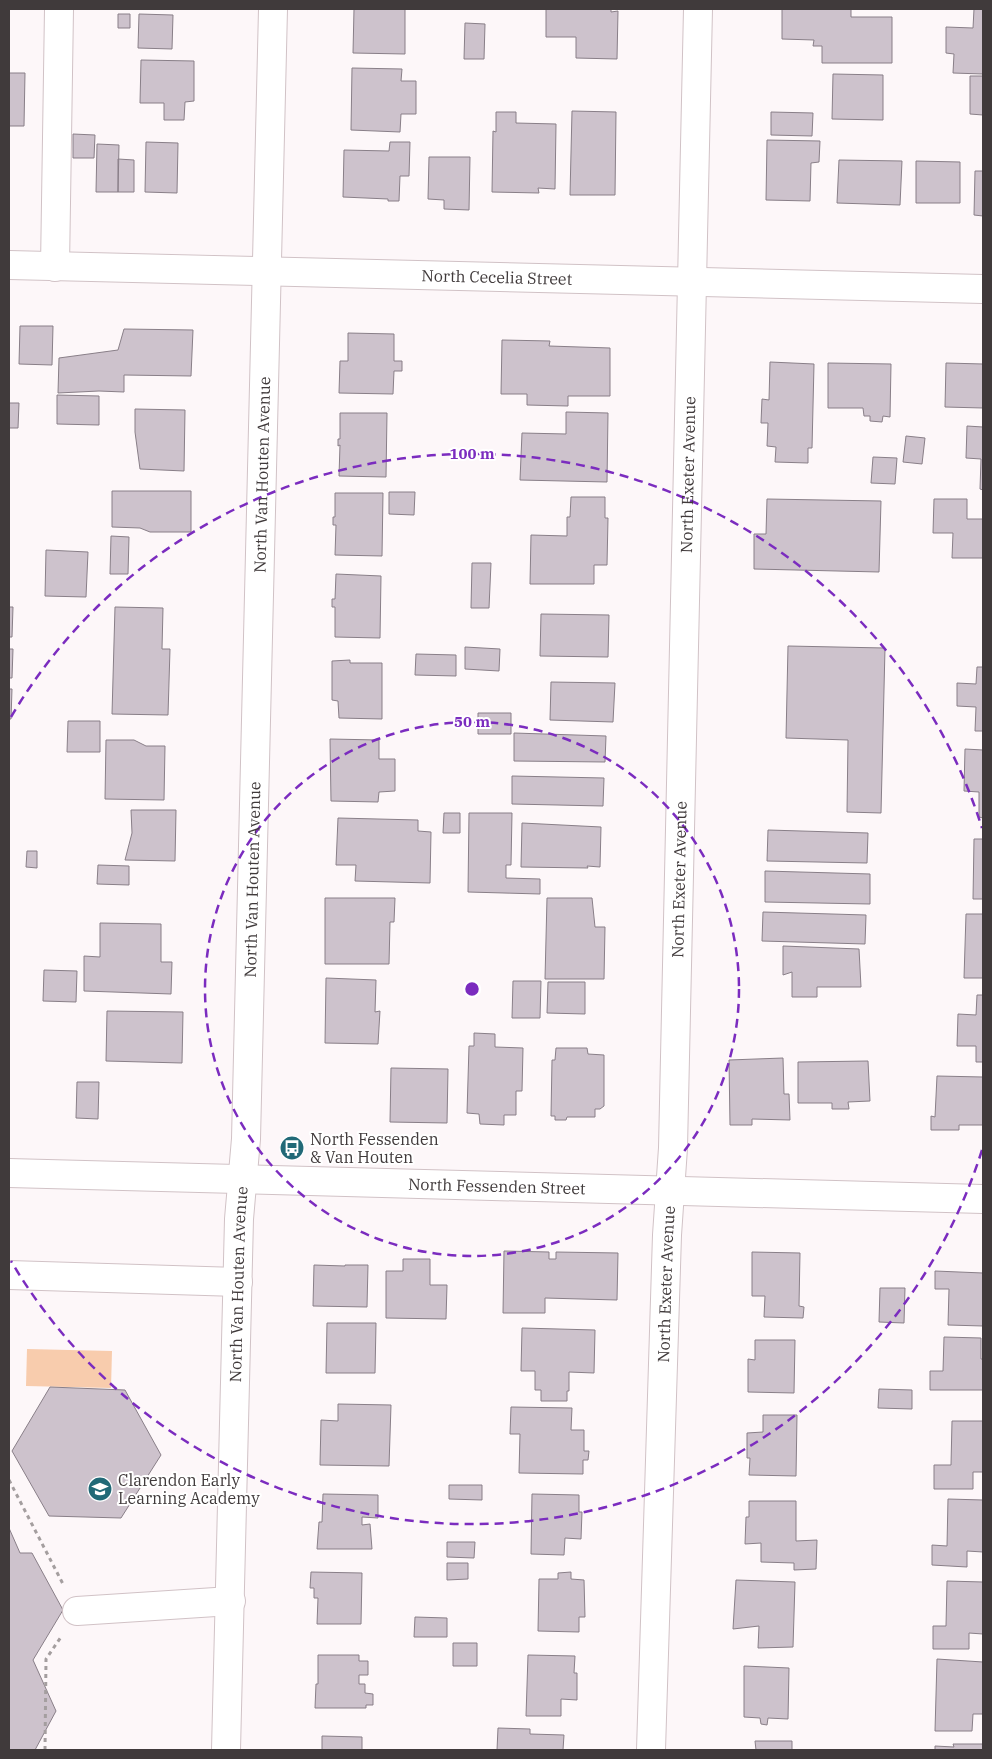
<svg xmlns="http://www.w3.org/2000/svg" width="992" height="1759" viewBox="0 0 992 1759" font-family="'IBM Plex Serif',serif">
<rect width="100%" height="100%" fill="#fdf7f9"/>
<path fill="#f8ccad" d="M 27,1349 L 112,1351 L 111,1388 L 26,1386 Z"/>
<path fill="#cdc2cc" stroke="#897f88" d="M 354,9 L 405,9 L 405,54 L 353,53 Z
M 546,9 L 611,9 L 611,12 L 618,11 L 617,59 L 576,58 L 576,37 L 546,37 Z
M 782,9 L 851,9 L 851,17 L 892,17 L 892,63 L 822,63 L 822,46 L 813,46 L 814,40 L 782,39 Z
M 974,9 L 983,9 L 983,74 L 953,73 L 954,54 L 946,53 L 946,27 L 973,28 Z
M 118,14 L 130,14 L 130,28 L 118,28 Z
M 139,14 L 173,15 L 172,49 L 138,48 Z
M 465,23 L 485,24 L 484,59 L 464,59 Z
M 141,60 L 194,61 L 194,101 L 185,102 L 184,120 L 164,120 L 164,103 L 140,103 Z
M 352,68 L 402,69 L 401,81 L 416,81 L 416,114 L 401,114 L 400,132 L 351,130 Z
M 9,73 L 25,73 L 24,126 L 9,126 Z
M 833,74 L 883,75 L 883,120 L 832,119 Z
M 970,76 L 983,76 L 983,115 L 970,114 Z
M 572,111 L 616,112 L 615,195 L 570,195 Z
M 496,112 L 516,112 L 516,123 L 556,124 L 555,189 L 538,188 L 539,193 L 492,192 L 493,131 L 496,132 Z
M 771,112 L 813,113 L 812,136 L 771,135 Z
M 73,134 L 95,135 L 94,158 L 73,158 Z
M 767,140 L 820,141 L 819,162 L 811,163 L 810,201 L 766,200 Z
M 146,142 L 178,143 L 177,193 L 145,192 Z
M 390,142 L 410,142 L 409,176 L 400,176 L 399,201 L 388,201 L 388,199 L 343,197 L 344,150 L 389,151 Z
M 97,144 L 119,145 L 118,192 L 96,192 Z
M 429,157 L 470,157 L 469,210 L 444,209 L 444,200 L 428,199 Z
M 118,159 L 134,160 L 134,192 L 118,192 Z
M 839,160 L 902,161 L 900,205 L 837,203 Z
M 916,161 L 960,162 L 960,203 L 916,203 Z
M 975,171 L 983,171 L 983,216 L 974,215 Z
M 20,326 L 53,326 L 52,365 L 19,364 Z
M 124,329 L 193,330 L 191,376 L 124,375 L 124,392 L 99,391 L 58,393 L 59,358 L 118,350 Z
M 348,333 L 394,334 L 394,361 L 402,361 L 402,371 L 394,371 L 393,394 L 339,393 L 340,361 L 348,361 Z
M 502,340 L 550,341 L 549,346 L 610,348 L 610,396 L 568,396 L 568,406 L 527,405 L 527,394 L 501,394 Z
M 770,362 L 814,364 L 812,448 L 808,448 L 808,463 L 775,462 L 776,447 L 767,446 L 768,423 L 761,423 L 762,399 L 769,400 Z
M 828,363 L 891,364 L 890,417 L 883,416 L 882,422 L 870,421 L 870,416 L 864,416 L 863,408 L 828,408 Z
M 946,363 L 983,364 L 983,408 L 945,407 Z
M 57,395 L 99,396 L 99,425 L 57,424 Z
M 9,403 L 19,403 L 18,428 L 9,428 Z
M 135,409 L 185,410 L 184,471 L 140,469 L 135,432 Z
M 566,412 L 608,413 L 607,482 L 520,480 L 522,433 L 566,434 Z
M 340,413 L 387,413 L 386,477 L 339,476 L 340,445 L 338,446 L 338,439 L 340,439 Z
M 967,426 L 983,427 L 983,490 L 980,489 L 981,459 L 966,458 Z
M 906,436 L 925,438 L 922,464 L 903,462 Z
M 873,457 L 897,458 L 895,484 L 871,483 Z
M 112,491 L 191,491 L 191,532 L 150,532 L 140,528 L 112,527 Z
M 389,492 L 415,492 L 414,515 L 389,514 Z
M 335,493 L 383,493 L 382,556 L 335,555 L 336,525 L 333,525 L 333,517 L 335,517 Z
M 571,497 L 605,497 L 605,518 L 608,518 L 607,565 L 594,565 L 594,584 L 530,584 L 531,535 L 567,536 L 567,517 L 570,517 Z
M 767,499 L 881,501 L 879,572 L 754,569 L 754,534 L 766,534 Z
M 934,499 L 967,499 L 967,519 L 983,519 L 983,558 L 952,558 L 953,533 L 933,533 Z
M 111,536 L 129,537 L 128,574 L 110,574 Z
M 46,550 L 88,552 L 86,597 L 45,596 Z
M 472,563 L 491,563 L 489,608 L 471,608 Z
M 336,574 L 381,576 L 380,638 L 335,637 L 335,607 L 332,607 L 332,599 L 335,599 Z
M 9,607 L 13,607 L 12,637 L 9,637 Z
M 115,607 L 163,608 L 162,649 L 170,649 L 168,715 L 112,714 Z
M 541,614 L 609,615 L 608,657 L 540,656 Z
M 788,646 L 885,648 L 881,813 L 847,812 L 848,740 L 786,738 Z
M 465,647 L 500,649 L 499,671 L 465,669 Z
M 9,649 L 13,649 L 12,678 L 9,678 Z
M 416,654 L 456,655 L 456,676 L 415,675 Z
M 350,660 L 350,663 L 382,663 L 382,719 L 339,718 L 338,701 L 332,700 L 332,661 Z
M 977,667 L 983,667 L 983,731 L 975,731 L 976,707 L 957,706 L 957,683 L 976,684 Z
M 551,682 L 615,683 L 613,722 L 550,720 Z
M 9,689 L 12,689 L 11,719 L 9,719 Z
M 478,713 L 511,713 L 511,734 L 478,734 Z
M 68,721 L 100,721 L 100,752 L 67,752 Z
M 514,733 L 606,736 L 605,762 L 514,761 Z
M 330,739 L 379,740 L 379,759 L 395,759 L 395,791 L 379,792 L 378,802 L 331,801 Z
M 106,740 L 134,740 L 146,746 L 165,746 L 164,800 L 105,799 Z
M 965,749 L 983,750 L 983,818 L 979,817 L 979,792 L 964,791 Z
M 512,776 L 604,778 L 603,806 L 512,804 Z
M 131,810 L 176,810 L 175,861 L 125,860 L 132,833 Z
M 444,813 L 460,813 L 460,833 L 443,833 Z
M 469,813 L 512,813 L 511,865 L 506,865 L 506,878 L 540,879 L 540,894 L 468,892 Z
M 338,818 L 418,820 L 418,831 L 431,832 L 430,883 L 355,881 L 356,865 L 336,865 Z
M 522,823 L 601,827 L 600,867 L 587,866 L 588,868 L 521,867 Z
M 768,830 L 868,833 L 867,863 L 767,861 Z
M 974,839 L 983,839 L 983,899 L 973,899 Z
M 27,851 L 37,851 L 37,868 L 26,867 Z
M 98,865 L 129,866 L 129,885 L 97,884 Z
M 765,871 L 870,874 L 870,904 L 765,902 Z
M 325,898 L 395,898 L 394,922 L 390,922 L 389,964 L 325,964 Z
M 547,898 L 592,898 L 595,927 L 605,927 L 604,979 L 545,979 Z
M 763,912 L 866,915 L 865,944 L 762,941 Z
M 966,914 L 983,914 L 983,978 L 964,978 Z
M 100,923 L 161,924 L 161,962 L 172,962 L 171,994 L 84,991 L 84,956 L 100,957 Z
M 783,946 L 859,949 L 861,987 L 817,987 L 817,997 L 792,997 L 792,972 L 783,975 Z
M 44,970 L 77,971 L 76,1002 L 43,1001 Z
M 326,978 L 376,980 L 375,1012 L 380,1011 L 378,1044 L 325,1043 Z
M 513,981 L 541,981 L 540,1018 L 512,1018 Z
M 548,982 L 585,982 L 585,1014 L 547,1013 Z
M 977,995 L 983,995 L 983,1062 L 976,1062 L 976,1046 L 957,1046 L 958,1014 L 976,1015 Z
M 107,1011 L 183,1012 L 182,1063 L 106,1061 Z
M 474,1033 L 495,1034 L 495,1047 L 523,1048 L 522,1091 L 516,1091 L 516,1115 L 504,1115 L 504,1125 L 480,1124 L 479,1114 L 467,1113 L 469,1046 L 474,1046 Z
M 556,1048 L 587,1048 L 588,1054 L 604,1055 L 604,1106 L 600,1109 L 595,1109 L 595,1117 L 567,1117 L 566,1120 L 555,1120 L 555,1116 L 551,1116 L 552,1060 L 555,1060 Z
M 783,1058 L 784,1094 L 789,1094 L 790,1120 L 752,1119 L 752,1125 L 730,1125 L 729,1060 Z
M 868,1061 L 870,1101 L 848,1102 L 849,1109 L 832,1109 L 832,1103 L 798,1103 L 798,1062 Z
M 391,1068 L 448,1069 L 447,1123 L 390,1122 Z
M 937,1076 L 983,1077 L 983,1125 L 959,1125 L 959,1130 L 931,1130 L 931,1116 L 935,1117 Z
M 77,1082 L 99,1082 L 98,1119 L 76,1118 Z
M 504,1251 L 549,1252 L 549,1259 L 556,1259 L 556,1252 L 618,1253 L 617,1300 L 545,1298 L 545,1313 L 503,1313 Z
M 752,1252 L 800,1253 L 799,1306 L 804,1307 L 803,1318 L 764,1317 L 765,1296 L 752,1296 Z
M 403,1259 L 430,1259 L 430,1285 L 447,1285 L 446,1319 L 386,1318 L 386,1271 L 403,1271 Z
M 314,1265 L 345,1266 L 345,1265 L 368,1265 L 367,1307 L 313,1306 Z
M 935,1271 L 983,1273 L 983,1326 L 948,1325 L 949,1289 L 935,1289 Z
M 880,1288 L 905,1288 L 904,1323 L 879,1322 Z
M 327,1323 L 376,1323 L 375,1373 L 326,1373 Z
M 522,1328 L 595,1330 L 594,1373 L 569,1372 L 569,1391 L 567,1391 L 567,1401 L 541,1401 L 541,1390 L 535,1390 L 535,1371 L 521,1371 Z
M 944,1337 L 981,1338 L 981,1359 L 983,1359 L 983,1390 L 930,1390 L 930,1371 L 943,1371 Z
M 755,1340 L 795,1340 L 794,1393 L 748,1392 L 748,1359 L 755,1360 Z
M 50,1387 L 125,1390 L 161,1455 L 121,1518 L 49,1516 L 12,1451 Z
M 879,1389 L 912,1390 L 912,1409 L 878,1408 Z
M 338,1404 L 391,1405 L 389,1466 L 320,1465 L 321,1420 L 338,1421 Z
M 511,1407 L 572,1408 L 571,1430 L 584,1430 L 584,1451 L 589,1451 L 588,1460 L 583,1460 L 583,1474 L 519,1473 L 520,1434 L 510,1434 Z
M 763,1415 L 797,1415 L 796,1476 L 749,1475 L 750,1458 L 747,1458 L 747,1433 L 763,1432 Z
M 952,1421 L 983,1421 L 983,1472 L 973,1472 L 973,1489 L 934,1489 L 934,1465 L 951,1465 Z
M 449,1485 L 482,1485 L 482,1500 L 449,1499 Z
M 323,1494 L 378,1495 L 378,1518 L 362,1517 L 362,1525 L 370,1524 L 372,1549 L 317,1549 L 319,1522 L 322,1522 Z
M 532,1494 L 579,1495 L 579,1512 L 582,1512 L 581,1539 L 565,1538 L 564,1555 L 531,1554 Z
M 948,1499 L 983,1500 L 983,1552 L 967,1551 L 967,1567 L 932,1565 L 932,1545 L 947,1546 Z
M 749,1501 L 796,1501 L 796,1541 L 817,1540 L 816,1569 L 794,1570 L 794,1563 L 761,1562 L 761,1543 L 745,1544 L 746,1517 L 749,1517 Z
M 9,1528 L 20,1553 L 32,1553 L 63,1610 L 33,1660 L 56,1711 L 35,1750 L 9,1750 Z
M 447,1542 L 475,1542 L 474,1558 L 447,1557 Z
M 447,1563 L 468,1563 L 468,1579 L 447,1580 Z
M 311,1572 L 362,1573 L 361,1624 L 317,1624 L 318,1598 L 314,1598 L 314,1588 L 310,1588 Z
M 571,1572 L 571,1579 L 584,1580 L 585,1617 L 579,1617 L 579,1632 L 538,1631 L 539,1579 L 558,1579 L 558,1573 Z
M 736,1580 L 795,1582 L 793,1647 L 758,1648 L 759,1626 L 733,1629 Z
M 947,1581 L 983,1582 L 983,1634 L 969,1633 L 969,1649 L 933,1649 L 933,1626 L 946,1626 Z
M 415,1617 L 447,1618 L 447,1637 L 414,1637 Z
M 453,1643 L 477,1643 L 477,1666 L 453,1666 Z
M 318,1655 L 359,1655 L 359,1661 L 368,1661 L 368,1675 L 359,1675 L 359,1684 L 365,1684 L 365,1693 L 373,1694 L 373,1705 L 366,1705 L 366,1708 L 315,1708 L 316,1684 L 318,1684 Z
M 528,1655 L 575,1656 L 574,1673 L 577,1673 L 577,1700 L 561,1699 L 561,1716 L 526,1716 Z
M 937,1659 L 983,1662 L 983,1714 L 973,1714 L 972,1731 L 935,1731 Z
M 744,1666 L 789,1668 L 788,1719 L 768,1718 L 767,1725 L 761,1724 L 760,1718 L 744,1717 Z
M 498,1728 L 530,1729 L 530,1734 L 564,1735 L 563,1750 L 497,1750 Z
M 322,1736 L 362,1737 L 362,1750 L 322,1750 Z
M 755,1741 L 792,1741 L 792,1750 L 756,1750 Z
M 953,1744 L 983,1744 L 983,1750 L 935,1750 L 935,1746 L 954,1747 Z"/>
<g fill="none" stroke-linecap="round" stroke-linejoin="round">
<defs>
<g id="minor">
<path id="s1" d="M 9,265 L 983,289"/>
<path d="M 55,267 L 59,9"/>
<path id="s2" d="M 9,1173 L 983,1199"/>
<path d="M 9,1275 L 238,1282"/>
<path d="M 77,1611 L 231,1601"/>
<path id="s3" d="M 226,1750 L 239,1219 L 246,1139 L 273,9"/>
<path id="s4" d="M 651,1750 L 667,1235 L 673,1148 L 698,9"/>
</g>
</defs>
<use href="#minor" stroke="#d1c2c6" stroke-width="30"/>
<path stroke="#a49e9f" stroke-width="3" stroke-dasharray="4 4" stroke-linecap="butt" d="M 9,1480 L 63,1584
M 45,1750 L 46,1659 L 61,1637"/>
<use href="#minor" stroke="#fff" stroke-width="28"/>
</g>
<g fill="none" stroke="#7b2cbf" stroke-width="2.5" stroke-dasharray="9 6">
<circle cx="472" cy="989" r="267"/>
<path d="M982 1150A535 535 0 0 1 11 1261M11 717A535 535 0 0 1 982 828"/>
</g>
<defs>
<symbol id="bus-disc" viewBox="-11 -11 22 22"><circle r="9.5" fill="#216977" stroke="#fff"/><path d="M-5-6H5V4H4V6H2V4H-2V6H-4V4H-5ZM-3.5-4V0h7V-4ZM-3.5 1.2v1.5H-2V1.2ZM2 1.2v1.5H3.5V1.2Z" fill="#fff"/></symbol>
<symbol id="school-disc" viewBox="-11 -11 22 22"><circle r="9.5" fill="#216977" stroke="#fff"/><path d="M0-5L7-2L0 1L-7-2ZM-4 1L0 2.5L4 1V4Q0 6-4 4Z" fill="#fff"/></symbol>
</defs>
<g fill-rule="evenodd">
<use href="#bus-disc" x="278" y="1134" width="28" height="28"/>
<use href="#school-disc" x="86" y="1475" width="28" height="28"/>
</g>
<g text-anchor="middle" dominant-baseline="central" stroke-width="4" stroke-linejoin="round" paint-order="stroke">
<g font-size="16" fill="#403a3b" stroke="#fff">
<text stroke="none"><textPath href="#s1" startOffset="488">North Cecelia Street</textPath></text>
<text stroke="none"><textPath href="#s3" startOffset="1276">North Van Houten Avenue</textPath></text>
<text stroke="none"><textPath href="#s4" startOffset="1276">North Exeter Avenue</textPath></text>
<text stroke="none"><textPath href="#s3" startOffset="871">North Van Houten Avenue</textPath></text>
<text stroke="none"><textPath href="#s4" startOffset="871">North Exeter Avenue</textPath></text>
<text stroke="none"><textPath href="#s2" startOffset="488">North Fessenden Street</textPath></text>
<text stroke="none"><textPath href="#s3" startOffset="466">North Van Houten Avenue</textPath></text>
<text stroke="none"><textPath href="#s4" startOffset="466">North Exeter Avenue</textPath></text>
</g>
<g font-size="16" fill="#403a3b" stroke="#fff" text-anchor="start">
<text x="310" y="1139">North Fessenden<tspan x="310" dy="18">&amp; Van Houten</tspan></text>
<text x="118" y="1480">Clarendon Early<tspan x="118" dy="18">Learning Academy</tspan></text>
</g>
</g>
<circle cx="472" cy="989" r="8" fill="#7b2cbf" stroke="#fff" stroke-width="2.5"/>
<g font-size="15" text-anchor="middle" font-weight="bold" fill="#7b2cbf" stroke="#fff" stroke-width="4" stroke-linejoin="round" paint-order="stroke">
<text x="472" y="459">100 m</text>
<text x="472" y="727">50 m</text>
</g>
<rect width="992" height="1759" fill="none" stroke="#403a3b" stroke-width="20"/>
</svg>
